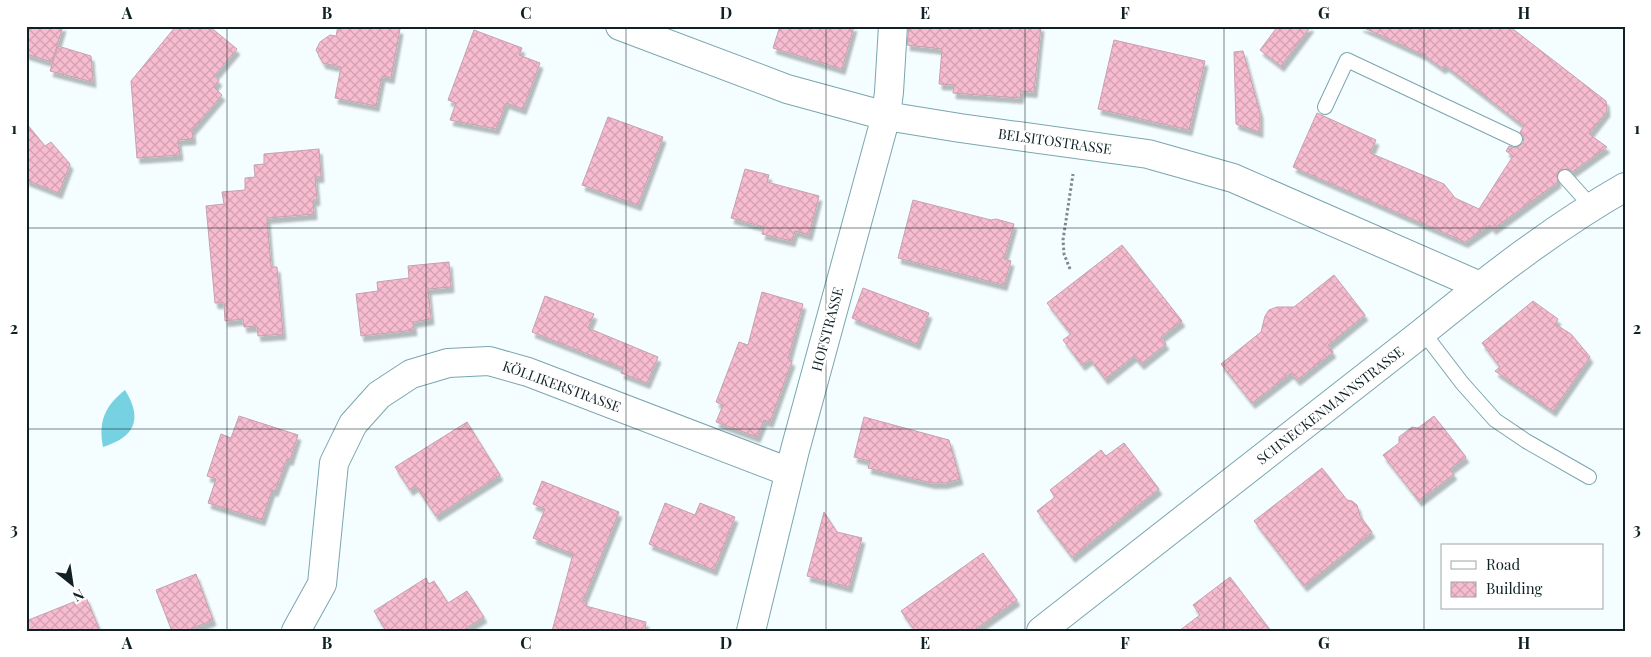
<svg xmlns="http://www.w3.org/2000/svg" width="1651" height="657" viewBox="0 0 1651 657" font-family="'Playfair Display',serif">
<defs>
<pattern id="building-cross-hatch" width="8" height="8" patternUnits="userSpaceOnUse" patternTransform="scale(1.25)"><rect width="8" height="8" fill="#f7bccf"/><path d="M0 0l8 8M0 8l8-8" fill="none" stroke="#d3a1b2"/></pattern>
<filter id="shadow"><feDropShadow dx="3" dy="5.5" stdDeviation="1" flood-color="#0004"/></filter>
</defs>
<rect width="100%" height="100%" fill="#f4fdff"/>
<path fill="#76d1e1" d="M 125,390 C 143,419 135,437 103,447 C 98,421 105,406 125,390 Z"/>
<path fill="url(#building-cross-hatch)" stroke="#c7a1ad" filter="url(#shadow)" d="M 26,26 L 63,26 L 52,62 L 26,54 Z
M 176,26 L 209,26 L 237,49 L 214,76 L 219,80 L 214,87 L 222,95 L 192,130 L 193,139 L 178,140 L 180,155 L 137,158 L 131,81 Z
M 338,26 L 384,26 L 400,29 L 391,78 L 382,76 L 376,106 L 335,98 L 341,67 L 323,63 L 316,50 L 320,42 L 330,35 L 336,36 Z
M 780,26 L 854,26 L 842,69 L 773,48 Z
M 909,26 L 1041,26 L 1034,92 L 1021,91 L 1020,98 L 953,93 L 954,85 L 939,84 L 942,49 L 907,45 Z
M 1278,26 L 1311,26 L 1281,66 L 1260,50 Z
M 1360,26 L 1509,26 L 1606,101 L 1607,111 L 1589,134 L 1607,147 L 1572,172 L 1567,169 L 1560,170 L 1557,175 L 1558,182 L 1493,229 L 1490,225 L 1465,242 L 1293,167 L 1317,113 L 1376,140 L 1370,153 L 1444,184 L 1455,198 L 1479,209 L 1513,156 L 1506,151 L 1509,146 L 1516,148 L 1523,143 L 1524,138 L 1520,132 L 1524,126 L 1446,66 L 1442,68 L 1424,55 Z
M 474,30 L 522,48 L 519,55 L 540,63 L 523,109 L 506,103 L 496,129 L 450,120 L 456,103 L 448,100 Z
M 1114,40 L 1205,61 L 1189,130 L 1098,109 Z
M 58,46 L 91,56 L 93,82 L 50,71 Z
M 1243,51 L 1260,113 L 1260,132 L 1236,124 L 1234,52 Z
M 608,117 L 663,137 L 638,205 L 582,185 Z
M 26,123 L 45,146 L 51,142 L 70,164 L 59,193 L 26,180 Z
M 319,149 L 321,177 L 315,177 L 317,200 L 313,200 L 314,214 L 267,218 L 271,267 L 277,267 L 283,334 L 258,336 L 257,326 L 244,327 L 243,319 L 225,321 L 224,303 L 215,303 L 206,206 L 224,204 L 222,192 L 245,190 L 245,178 L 255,177 L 254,165 L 264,164 L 264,154 Z
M 745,169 L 769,175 L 767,182 L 819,196 L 809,235 L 795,231 L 792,241 L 762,234 L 764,227 L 731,218 Z
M 913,200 L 991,220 L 996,219 L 1014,224 L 1004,259 L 1011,261 L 1004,285 L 898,258 Z
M 1122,245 L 1182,321 L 1161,337 L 1166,344 L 1141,364 L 1134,356 L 1105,379 L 1090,359 L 1082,365 L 1063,340 L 1071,334 L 1047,303 Z
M 449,262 L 451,287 L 428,289 L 431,319 L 413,322 L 414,330 L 361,336 L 356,294 L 378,291 L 377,282 L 409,278 L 408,266 Z
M 1334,275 L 1365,315 L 1328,345 L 1333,352 L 1297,380 L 1291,373 L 1252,403 L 1221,364 L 1261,332 L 1265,316 L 1269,310 L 1277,307 L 1294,307 Z
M 863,288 L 929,313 L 917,344 L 852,318 Z
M 762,292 L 803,304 L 788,359 L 792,361 L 770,422 L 764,420 L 757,437 L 716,422 L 723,405 L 716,402 L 739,342 L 748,345 Z
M 545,296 L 594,314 L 588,328 L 658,357 L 647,383 L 621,373 L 623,368 L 532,332 Z
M 1533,301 L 1558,319 L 1555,324 L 1571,334 L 1590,357 L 1553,411 L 1495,371 L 1500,367 L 1482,343 Z
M 239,416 L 298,435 L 290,460 L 287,459 L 275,491 L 272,490 L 262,520 L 208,503 L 216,479 L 207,476 L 221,434 L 231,438 Z
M 1434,416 L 1466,457 L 1450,469 L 1454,474 L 1419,501 L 1383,455 L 1399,443 L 1399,437 L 1412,427 L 1418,428 Z
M 864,417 L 949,440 L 960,479 L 945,483 L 932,483 L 868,468 L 870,461 L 854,457 Z
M 467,422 L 500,475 L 436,516 L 416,486 L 410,490 L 395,467 Z
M 1124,443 L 1159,489 L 1072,557 L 1037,511 L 1055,497 L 1050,490 L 1101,450 L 1106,456 Z
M 1322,468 L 1347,500 L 1352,501 L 1357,505 L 1360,516 L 1372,532 L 1304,586 L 1254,521 Z
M 542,481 L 619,512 L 583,601 L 587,603 L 586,606 L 646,622 L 645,631 L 552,631 L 573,554 L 533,538 L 545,509 L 533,504 Z
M 665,503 L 695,515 L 700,503 L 735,517 L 714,570 L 649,544 Z
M 824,512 L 837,532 L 862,538 L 849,587 L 807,576 Z
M 983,553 L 1017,600 L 973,631 L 915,631 L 901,611 Z
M 196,574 L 213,620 L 186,631 L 172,631 L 156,590 Z
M 1230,577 L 1271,631 L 1179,631 L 1200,615 L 1193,605 Z
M 426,578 L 429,584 L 434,581 L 448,603 L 467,591 L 484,617 L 465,629 L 466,631 L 386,631 L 374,611 Z
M 86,597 L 100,631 L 26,631 L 26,621 Z"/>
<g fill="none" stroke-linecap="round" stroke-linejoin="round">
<defs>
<path id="service" d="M 1325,107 L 1347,60 L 1515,139
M 1565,177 L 1591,206
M 1423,332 L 1462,383 L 1495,420 L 1526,441 L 1589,477"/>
<path id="minor" d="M 620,26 L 787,89 L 886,116 L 960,128 L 1148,154 L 1233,178 L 1480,286
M 296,631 L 322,584 L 334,463 L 353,424 L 379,395 L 411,374 L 448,363 L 489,361 L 528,372 L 789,472
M 751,631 L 795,450 L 886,116 L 889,92 L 893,26"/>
<path id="secondary" d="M 1041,631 L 1423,332 C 1487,280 1553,228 1625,187"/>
</defs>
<use href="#service" stroke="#7aa6ad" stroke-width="16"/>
<use href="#minor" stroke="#7aa6ad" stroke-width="30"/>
<use href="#secondary" stroke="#7aa6ad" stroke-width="30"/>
<path stroke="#7c898c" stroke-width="3" stroke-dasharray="2.5 2.5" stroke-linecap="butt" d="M 1070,269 L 1064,254 L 1063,240 L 1073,174"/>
<use href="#service" stroke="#fff" stroke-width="14"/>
<use href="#minor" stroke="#fff" stroke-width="28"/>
<use href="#secondary" stroke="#fff" stroke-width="28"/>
</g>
<path fill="none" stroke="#0f2124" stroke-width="1" stroke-opacity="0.55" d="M 227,26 L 227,631M 426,26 L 426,631M 626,26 L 626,631M 826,26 L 826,631M 1025,26 L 1025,631M 1224,26 L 1224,631M 1424,26 L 1424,631M 26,228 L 1625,228M 26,429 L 1625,429"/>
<g text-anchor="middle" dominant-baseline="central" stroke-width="5" stroke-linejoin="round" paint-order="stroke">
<g font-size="14" fill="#0f2124" stroke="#fff">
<text transform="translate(1055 141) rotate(8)">BELSITOSTRASSE</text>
<text transform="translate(827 329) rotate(-75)">HOFSTRASSE</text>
<text transform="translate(562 386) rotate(20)">KÖLLIKERSTRASSE</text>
<text transform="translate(1330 405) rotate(-38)">SCHNECKENMANNSTRASSE</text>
</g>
</g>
<rect width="1651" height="657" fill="none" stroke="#ffffff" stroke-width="55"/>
<rect x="1441" y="544" width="162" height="65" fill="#ffffff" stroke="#9fa6a7"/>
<rect x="1451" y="561" width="25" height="8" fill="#ffffff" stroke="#9fa6a7"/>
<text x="1486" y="570" font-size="15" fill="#0f2124">Road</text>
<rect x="1451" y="582" width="25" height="15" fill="url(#building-cross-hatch)" stroke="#9fa6a7"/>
<text x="1486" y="594" font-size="15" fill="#0f2124">Building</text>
<g transform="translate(72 584) rotate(150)" stroke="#ffffff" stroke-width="4" paint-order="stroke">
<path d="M0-4L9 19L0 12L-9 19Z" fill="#0f2124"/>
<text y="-8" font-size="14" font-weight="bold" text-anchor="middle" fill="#0f2124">N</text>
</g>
<rect x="28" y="28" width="1596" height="602" fill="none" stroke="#0f2124" stroke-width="2"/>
<g font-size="16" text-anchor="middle" font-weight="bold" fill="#0f2124">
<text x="127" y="19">A</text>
<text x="327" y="19">B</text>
<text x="526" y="19">C</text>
<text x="726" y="19">D</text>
<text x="925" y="19">E</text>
<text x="1125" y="19">F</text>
<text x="1324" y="19">G</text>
<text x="1524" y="19">H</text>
<text x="14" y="134">1</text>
<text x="1637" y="134">1</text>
<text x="14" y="334">2</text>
<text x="1637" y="334">2</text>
<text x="14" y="535">3</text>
<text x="1637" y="535">3</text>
<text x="127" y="649">A</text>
<text x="327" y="649">B</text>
<text x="526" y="649">C</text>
<text x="726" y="649">D</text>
<text x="925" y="649">E</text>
<text x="1125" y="649">F</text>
<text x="1324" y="649">G</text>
<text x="1524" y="649">H</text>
</g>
</svg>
